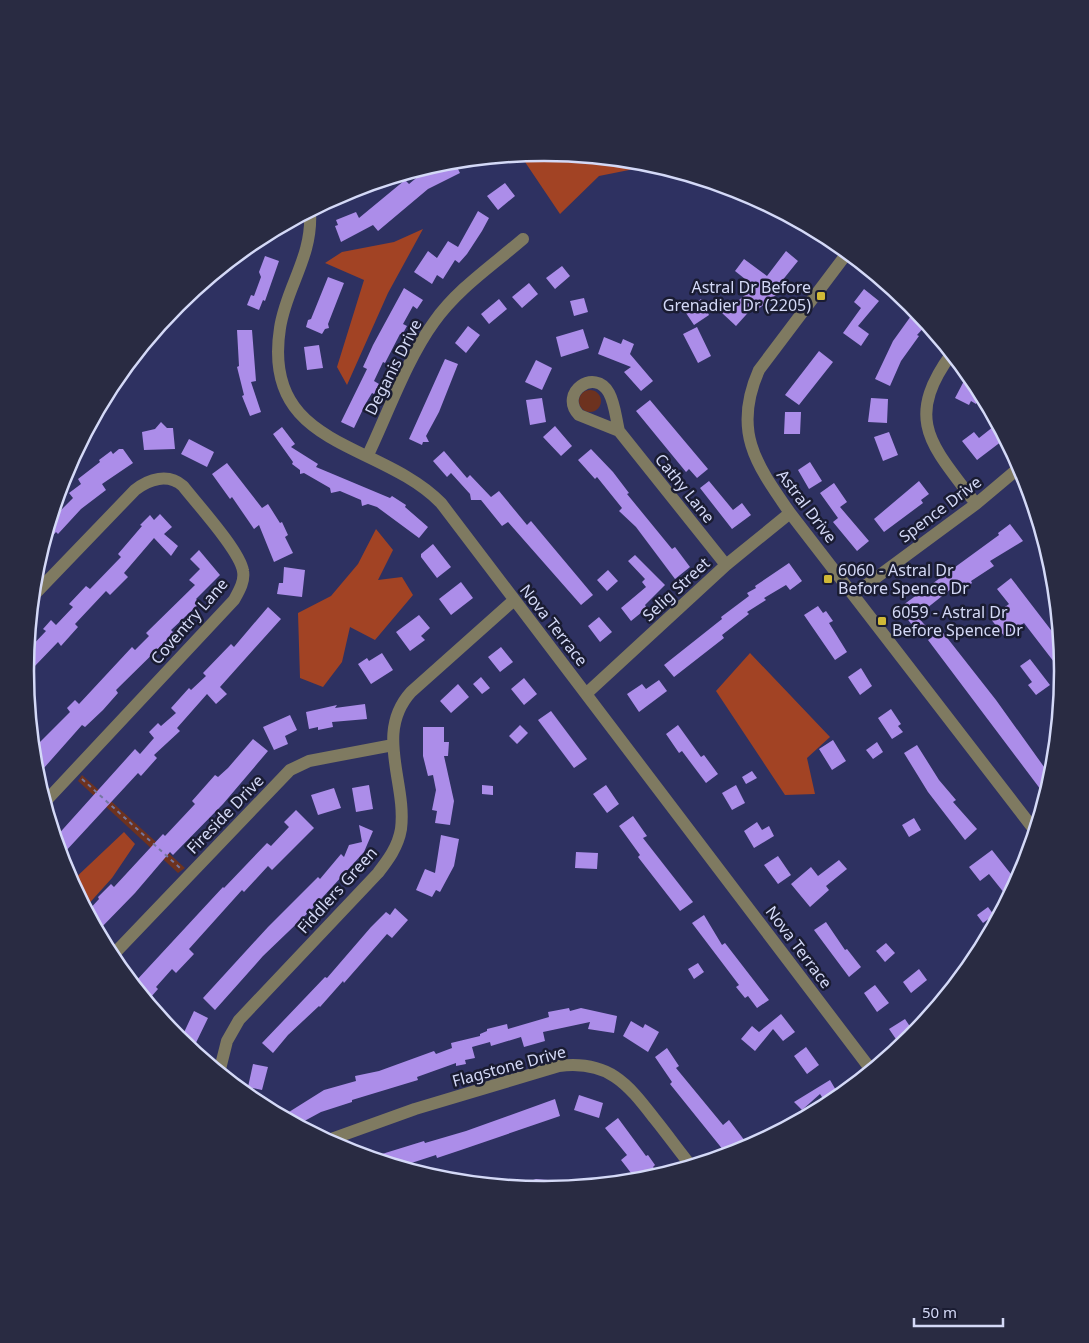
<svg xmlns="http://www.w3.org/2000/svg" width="1089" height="1343" viewBox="0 0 1089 1343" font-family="'Noto Sans',sans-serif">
<rect width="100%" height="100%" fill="#2e3161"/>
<path fill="#6d321f" d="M579 401a11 11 0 1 1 22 0a11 11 0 1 1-22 0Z
M 82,775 L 185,868 L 178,873 L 78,781 Z"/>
<path fill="#a24324" d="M 550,152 L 646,162 L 654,165 L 599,176 L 560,214 L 525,162 Z
M 423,229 L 388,293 L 347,385 L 337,367 L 364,280 L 325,263 L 342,252 L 394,242 Z
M 376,529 L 393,550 L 378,580 L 402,577 L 413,595 L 375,640 L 350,627 L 342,662 L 323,687 L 300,678 L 298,613 L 331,596 L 358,564 Z
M 750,653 L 830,737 L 807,758 L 815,794 L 785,795 L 716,691 Z
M 124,832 L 135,844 L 112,878 L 85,908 L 71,882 Z"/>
<path fill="#ac8de9" d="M 454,161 L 460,173 L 428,189 L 378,231 L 373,225 L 341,242 L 335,226 L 338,225 L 336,220 L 356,212 L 359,218 L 405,180 L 409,184 L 427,169 L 443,162 Z
M 505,183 L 515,196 L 498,210 L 487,196 Z
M 478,211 L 489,218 L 482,231 L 467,254 L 459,263 L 455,260 L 443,279 L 437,275 L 432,284 L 414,272 L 428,251 L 437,258 L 448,241 L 458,247 Z
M 786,251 L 798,261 L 773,292 L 776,295 L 757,310 L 754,306 L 736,326 L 722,313 L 732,302 L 734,304 L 755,287 L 735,271 L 744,259 L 767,276 Z
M 265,256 L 279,261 L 265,301 L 263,300 L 259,310 L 247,305 L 251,295 L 254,296 L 261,277 L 259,272 Z
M 562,266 L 570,276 L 555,289 L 546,278 Z
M 328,277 L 344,283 L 328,324 L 329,328 L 325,329 L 322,334 L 306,327 L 308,320 L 311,319 Z
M 529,283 L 538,294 L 522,308 L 512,297 Z
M 404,288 L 423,300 L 417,309 L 413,306 L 403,324 L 407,326 L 402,335 L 400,334 L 385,363 L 383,362 L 374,381 L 379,384 L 374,394 L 372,393 L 366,403 L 354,428 L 341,422 L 367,369 L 363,367 L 373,345 Z
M 864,289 L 879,301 L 858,326 L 869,334 L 861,346 L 843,333 L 861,308 L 854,302 Z
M 584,298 L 588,312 L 574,316 L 570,301 Z
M 499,299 L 507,309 L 489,324 L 481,314 Z
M 701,299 L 709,315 L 694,325 L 684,310 Z
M 916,309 L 928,323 L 917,335 L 919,336 L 901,361 L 890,386 L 875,379 L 893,341 Z
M 468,326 L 480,335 L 466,353 L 455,343 Z
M 697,327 L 711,356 L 698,363 L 683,334 Z
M 583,329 L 589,348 L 561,357 L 556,337 Z
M 237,330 L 252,330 L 256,381 L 251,382 L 261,412 L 250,416 L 242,396 L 244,395 L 237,367 L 239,366 Z
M 604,337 L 621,344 L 623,339 L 634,344 L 630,354 L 653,381 L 641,391 L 624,372 L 631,367 L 598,354 Z
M 319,345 L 323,368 L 307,370 L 304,347 Z
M 819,351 L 833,362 L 799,405 L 785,395 Z
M 445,359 L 458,364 L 439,412 L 426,436 L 429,442 L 423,442 L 422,445 L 409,439 Z
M 536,360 L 552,368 L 542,390 L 525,382 Z
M 965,379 L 979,388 L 976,394 L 980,396 L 976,404 L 971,401 L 969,405 L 955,398 Z
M 542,398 L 546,422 L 530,425 L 526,400 Z
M 871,398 L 888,399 L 887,423 L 868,422 Z
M 650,400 L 708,469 L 697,478 L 689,469 L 686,472 L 636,411 Z
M 785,412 L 801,412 L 800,434 L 784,434 Z
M 161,422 L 167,428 L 173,428 L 175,449 L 144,450 L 142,432 L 155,429 Z
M 998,423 L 1006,438 L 977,460 L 962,441 L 974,432 L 979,438 Z
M 555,426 L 572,446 L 561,456 L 543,437 Z
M 282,427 L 295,444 L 291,447 L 318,464 L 316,467 L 390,498 L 392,496 L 406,505 L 405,507 L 428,527 L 419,538 L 377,507 L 368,504 L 362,506 L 361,500 L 340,491 L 331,493 L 330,488 L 304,473 L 300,474 L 300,470 L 292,464 L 293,462 L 273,434 Z
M 889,432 L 898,455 L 883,461 L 874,437 Z
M 189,439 L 214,452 L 207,467 L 181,454 Z
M 119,449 L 123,449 L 133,463 L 102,484 L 106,490 L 81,509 L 58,534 L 56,532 L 41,549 L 54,507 L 59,512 L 73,498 L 69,493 L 81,484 L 78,479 L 100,462 L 99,460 L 111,451 L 113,454 Z
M 591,449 L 613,472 L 629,493 L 627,494 L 672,549 L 675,547 L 690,567 L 675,579 L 636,527 L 619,511 L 622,508 L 597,477 L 595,479 L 578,460 Z
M 444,451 L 467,478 L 470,475 L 491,497 L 499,491 L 527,525 L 531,521 L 593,595 L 581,605 L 508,522 L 502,526 L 481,500 L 471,500 L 470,494 L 451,473 L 447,477 L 433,461 Z
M 810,462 L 822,481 L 809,489 L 798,470 Z
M 227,463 L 262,508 L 268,504 L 280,523 L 282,522 L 288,535 L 285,537 L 293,553 L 274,562 L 259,525 L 254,529 L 232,497 L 230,499 L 212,474 Z
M 709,481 L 733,510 L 742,503 L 751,515 L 732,529 L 700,488 Z
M 919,481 L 929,494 L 921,500 L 923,503 L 884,532 L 874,519 Z
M 834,483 L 847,502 L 840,507 L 869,541 L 857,551 L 833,522 L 838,518 L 820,493 Z
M 160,514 L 172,527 L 164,534 L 178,546 L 171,556 L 154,538 L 124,573 L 128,577 L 110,595 L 106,591 L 75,624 L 78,627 L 61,646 L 58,642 L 33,668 L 26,661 L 27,651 L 46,631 L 43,629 L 51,620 L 56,625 L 73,607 L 69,604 L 86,586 L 90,589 L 121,557 L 118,554 L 142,526 L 140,525 L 150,515 L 154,520 Z
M 1010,524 L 1023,541 L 990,561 L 994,566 L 971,581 L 972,583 L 961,592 L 956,585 L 917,616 L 930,631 L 922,638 L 899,608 L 999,535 L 998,533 Z
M 433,544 L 451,567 L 437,578 L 421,557 L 421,554 Z
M 199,550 L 220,575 L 196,599 L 200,603 L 171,630 L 174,633 L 116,690 L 118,693 L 103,710 L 85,727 L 82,725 L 36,777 L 33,749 L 70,712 L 67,708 L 75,700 L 79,704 L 132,647 L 135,650 L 149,636 L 146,633 L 195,585 L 189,580 L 200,569 L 190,559 Z
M 635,555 L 665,585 L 645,605 L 647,608 L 631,621 L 621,608 L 646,587 L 642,582 L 645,579 L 628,561 Z
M 789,563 L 802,581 L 790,590 L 786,585 L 764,598 L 766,600 L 747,612 L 749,614 L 722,635 L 724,638 L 674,677 L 664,665 L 722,619 L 721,617 L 749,596 L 747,593 L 756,588 L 755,586 Z
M 284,567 L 305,570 L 302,597 L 277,594 L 279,583 L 283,583 Z
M 608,570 L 618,581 L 607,591 L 597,580 Z
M 1011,578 L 1061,643 L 1064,675 L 1024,623 L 1005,637 L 990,618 L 1009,604 L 997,589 Z
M 461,582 L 473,598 L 451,615 L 439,599 Z
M 818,606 L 823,613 L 826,611 L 833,621 L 829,623 L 847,652 L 835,660 L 804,615 Z
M 268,607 L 281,619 L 220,687 L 227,694 L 216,704 L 207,694 L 177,728 L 180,731 L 154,755 L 157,758 L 141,776 L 138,773 L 64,853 L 58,848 L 55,838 L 135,749 L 140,754 L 154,738 L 149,732 L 158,723 L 161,726 L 176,713 L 171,708 L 189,688 L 191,690 L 206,676 L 203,673 L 231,644 L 234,647 Z
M 419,615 L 430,628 L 421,636 L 425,640 L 410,651 L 396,632 Z
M 599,617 L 612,632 L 600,642 L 588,626 Z
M 941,630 L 996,700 L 1052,778 L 1051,783 L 1041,790 L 928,640 Z
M 501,647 L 513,662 L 500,672 L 488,657 Z
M 382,653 L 393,670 L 371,684 L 358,664 L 367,658 L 369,661 Z
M 1030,659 L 1050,685 L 1036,695 L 1028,685 L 1032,682 L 1020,666 Z
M 861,668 L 872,686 L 860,695 L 848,677 Z
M 481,677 L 490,688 L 482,694 L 473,684 Z
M 524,678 L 537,694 L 524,705 L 511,689 Z
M 659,680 L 667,691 L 639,712 L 627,694 L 642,684 L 646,689 Z
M 458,684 L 469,697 L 451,713 L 440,701 Z
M 365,704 L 367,719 L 332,722 L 333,727 L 318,730 L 318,727 L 309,729 L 306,712 L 337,705 L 335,708 Z
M 891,709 L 901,724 L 898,726 L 903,732 L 892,739 L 878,718 Z
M 551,711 L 587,759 L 574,768 L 538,720 Z
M 290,715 L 297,730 L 285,736 L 288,744 L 274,750 L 263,727 Z
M 520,725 L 528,733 L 517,744 L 509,736 Z
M 678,725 L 701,757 L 704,755 L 718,774 L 706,783 L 682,751 L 679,753 L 666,734 Z
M 423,727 L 444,727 L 444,742 L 449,742 L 448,756 L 444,756 L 454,801 L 450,825 L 435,823 L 437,811 L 432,810 L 436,790 L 433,775 L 428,776 L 423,756 Z
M 253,739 L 268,751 L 223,804 L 173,855 L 170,852 L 135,893 L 97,932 L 87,912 L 99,899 L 98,897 L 111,884 L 114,887 L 163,834 L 165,836 L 195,804 L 192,801 L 215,775 L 218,777 L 228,768 Z
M 833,740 L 846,761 L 832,770 L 819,749 Z
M 877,742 L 883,752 L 873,759 L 866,750 Z
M 917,745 L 939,780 L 956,800 L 953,802 L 977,829 L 965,840 L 928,792 L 904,753 Z
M 752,771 L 757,778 L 746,784 L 742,777 Z
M 369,785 L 373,809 L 356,812 L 352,788 Z
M 482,785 L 493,786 L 493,795 L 482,794 Z
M 606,785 L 619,804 L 607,813 L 593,794 Z
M 736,785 L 745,803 L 732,810 L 722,793 Z
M 334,788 L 341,808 L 318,815 L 311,795 Z
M 296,810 L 314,828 L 272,870 L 268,866 L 244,892 L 242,890 L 189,949 L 194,954 L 176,973 L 172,969 L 156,987 L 158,989 L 151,997 L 135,982 L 223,887 L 224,888 L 267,843 L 271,846 L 289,827 L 284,822 Z
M 633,816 L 647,836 L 643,838 L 693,902 L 680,911 L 638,857 L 640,855 L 619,826 Z
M 914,818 L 921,830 L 909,837 L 902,825 Z
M 757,822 L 762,830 L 769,826 L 774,836 L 754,848 L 744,831 Z
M 359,825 L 373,831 L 364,852 L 312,909 L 263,956 L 215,1010 L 203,998 L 268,927 L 318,877 L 320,879 L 341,854 L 344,857 L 349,845 L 362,842 Z
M 441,835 L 459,839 L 454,866 L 440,892 L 436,890 L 432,897 L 416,890 L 425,869 L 435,873 Z
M 992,850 L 1018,883 L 1009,899 L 989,874 L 980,881 L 969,867 Z
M 576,852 L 598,853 L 597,869 L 575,868 Z
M 778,856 L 791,875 L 778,884 L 764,865 Z
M 839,860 L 847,869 L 826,886 L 829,890 L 810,907 L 791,884 L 811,867 L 818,876 Z
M 988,907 L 994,915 L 983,923 L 977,915 Z
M 395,908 L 408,920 L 392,938 L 387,934 L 344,983 L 343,981 L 320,1007 L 319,1006 L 288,1035 L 273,1053 L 262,1043 L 325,977 L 327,978 L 371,927 L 386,912 L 390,915 Z
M 704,915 L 722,945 L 725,943 L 769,1000 L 757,1008 L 748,996 L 745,998 L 736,987 L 739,985 L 692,923 Z
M 826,922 L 845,950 L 847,949 L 861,967 L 849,977 L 814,930 Z
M 886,943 L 895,953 L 885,962 L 876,951 Z
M 698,963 L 704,972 L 694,979 L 688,969 Z
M 919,969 L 927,980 L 911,993 L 903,982 Z
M 875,985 L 889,1003 L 877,1012 L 864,993 Z
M 569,1008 L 570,1011 L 581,1008 L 617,1016 L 614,1033 L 588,1029 L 590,1022 L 543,1032 L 545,1041 L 524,1047 L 521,1037 L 491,1046 L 490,1042 L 472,1047 L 475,1058 L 465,1060 L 466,1064 L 456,1066 L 456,1063 L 417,1077 L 418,1080 L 352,1100 L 352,1102 L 321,1112 L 297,1125 L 281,1117 L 324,1090 L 356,1081 L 355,1076 L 379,1071 L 434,1051 L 436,1054 L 452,1048 L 451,1043 L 480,1036 L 480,1034 L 487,1031 L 487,1029 L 507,1024 L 508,1029 L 549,1017 L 548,1012 Z
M 194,1011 L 208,1018 L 192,1051 L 180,1041 Z
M 781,1014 L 795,1032 L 783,1041 L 773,1029 L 755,1051 L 741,1039 L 752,1026 L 759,1032 Z
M 905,1019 L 915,1034 L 900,1045 L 889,1029 Z
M 631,1021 L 643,1028 L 645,1024 L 659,1032 L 648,1052 L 623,1036 Z
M 806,1047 L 819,1065 L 807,1074 L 794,1056 Z
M 667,1048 L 679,1066 L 676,1068 L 723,1125 L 729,1120 L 745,1141 L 740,1144 L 745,1150 L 728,1156 L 670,1084 L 672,1082 L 655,1057 Z
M 253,1064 L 268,1067 L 262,1090 L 248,1087 Z
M 830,1080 L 840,1097 L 833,1104 L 828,1106 L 820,1094 L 802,1110 L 794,1102 Z
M 579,1095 L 603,1103 L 599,1118 L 574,1110 Z
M 555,1099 L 560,1116 L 461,1150 L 437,1158 L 436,1155 L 399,1167 L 369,1158 L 424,1141 L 425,1143 L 466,1131 Z
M 618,1118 L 646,1156 L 648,1155 L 655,1165 L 653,1167 L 660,1177 L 638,1182 L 621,1160 L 627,1155 L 605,1128 Z
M 536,1179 L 548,1180 L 547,1191 L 509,1188 Z"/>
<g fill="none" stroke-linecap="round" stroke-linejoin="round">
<path stroke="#7478a0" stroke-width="2" stroke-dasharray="4 4" stroke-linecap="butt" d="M 82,779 L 180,868"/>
<path stroke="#7f7a61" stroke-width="12" d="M 310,211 C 313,257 286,287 280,328 C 261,449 379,440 441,503 L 872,1071
M 848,252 L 759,370 C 732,431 756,464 790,513 L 1036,832
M 952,353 C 902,421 933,446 976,504
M 619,431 L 579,415 C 558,393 595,367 609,393 C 615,404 616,419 619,431 L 726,565
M 368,455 C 388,413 407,359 434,322 C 457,289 493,265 523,239
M 1016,470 L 1027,480
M 1054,569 L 1054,572
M 854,594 L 976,504 L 1021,466
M 32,597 L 135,490 C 149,479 168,473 183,486 C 197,504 240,551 243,571 C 245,581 239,591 234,600 L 44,803
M 587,693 L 726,565 L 790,513
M 111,957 L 290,770 L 309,761 L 393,745
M 219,1073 L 227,1041 L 239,1020 L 378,873 C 388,860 398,847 401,829 C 407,782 374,733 411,692 L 513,601
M 326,1141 L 415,1109 L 559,1066 C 608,1060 627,1083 654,1118 C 667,1134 679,1151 692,1167"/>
</g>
<g fill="#d0b837" stroke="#1a1c32" stroke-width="2">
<rect x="816" y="291" width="10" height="10" rx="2.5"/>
<rect x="823" y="574" width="10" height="10" rx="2.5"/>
<rect x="877" y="616" width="10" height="10" rx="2.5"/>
</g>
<g text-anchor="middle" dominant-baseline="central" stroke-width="5" stroke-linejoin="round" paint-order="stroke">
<g font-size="16" fill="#d4d9f7" stroke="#1a1c32" text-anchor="start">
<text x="811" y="287" text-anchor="end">Astral Dr Before<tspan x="811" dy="18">Grenadier Dr (2205)</tspan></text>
<text x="838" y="570">6060 - Astral Dr<tspan x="838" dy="18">Before Spence Dr</tspan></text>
<text x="892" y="612">6059 - Astral Dr<tspan x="892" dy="18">Before Spence Dr</tspan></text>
</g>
<g font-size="16" fill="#d4d9f7" stroke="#1a1c32">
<text transform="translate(393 367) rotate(-63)">Deganis Drive</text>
<text transform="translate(685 488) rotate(51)">Cathy Lane</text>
<text transform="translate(807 506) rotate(53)">Astral Drive</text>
<text transform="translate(940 509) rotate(-37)">Spence Drive</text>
<text transform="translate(676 589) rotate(-43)">Selig Street</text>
<text transform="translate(189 621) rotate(-49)">Coventry Lane</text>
<text transform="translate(554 625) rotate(52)">Nova Terrace</text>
<text transform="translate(225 814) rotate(-46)">Fireside Drive</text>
<text transform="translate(337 890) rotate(-48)">Fiddlers Green</text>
<text transform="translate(799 947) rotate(53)">Nova Terrace</text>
<text transform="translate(509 1066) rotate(-15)">Flagstone Drive</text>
</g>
</g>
<path d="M0 0H1089V1343H0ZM34 671a510 510 0 1 1 1020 0a510 510 0 1 1-1020 0Z" fill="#292b42" fill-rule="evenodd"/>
<path fill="none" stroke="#d4d9f7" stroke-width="2.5" d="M34 671a510 510 0 1 1 1020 0a510 510 0 1 1-1020 0Z"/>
<path d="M914 1318v8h89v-8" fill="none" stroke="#d4d9f7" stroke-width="2.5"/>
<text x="922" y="1318" font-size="15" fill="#d4d9f7" stroke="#1a1c32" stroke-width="4" paint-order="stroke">50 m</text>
</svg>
